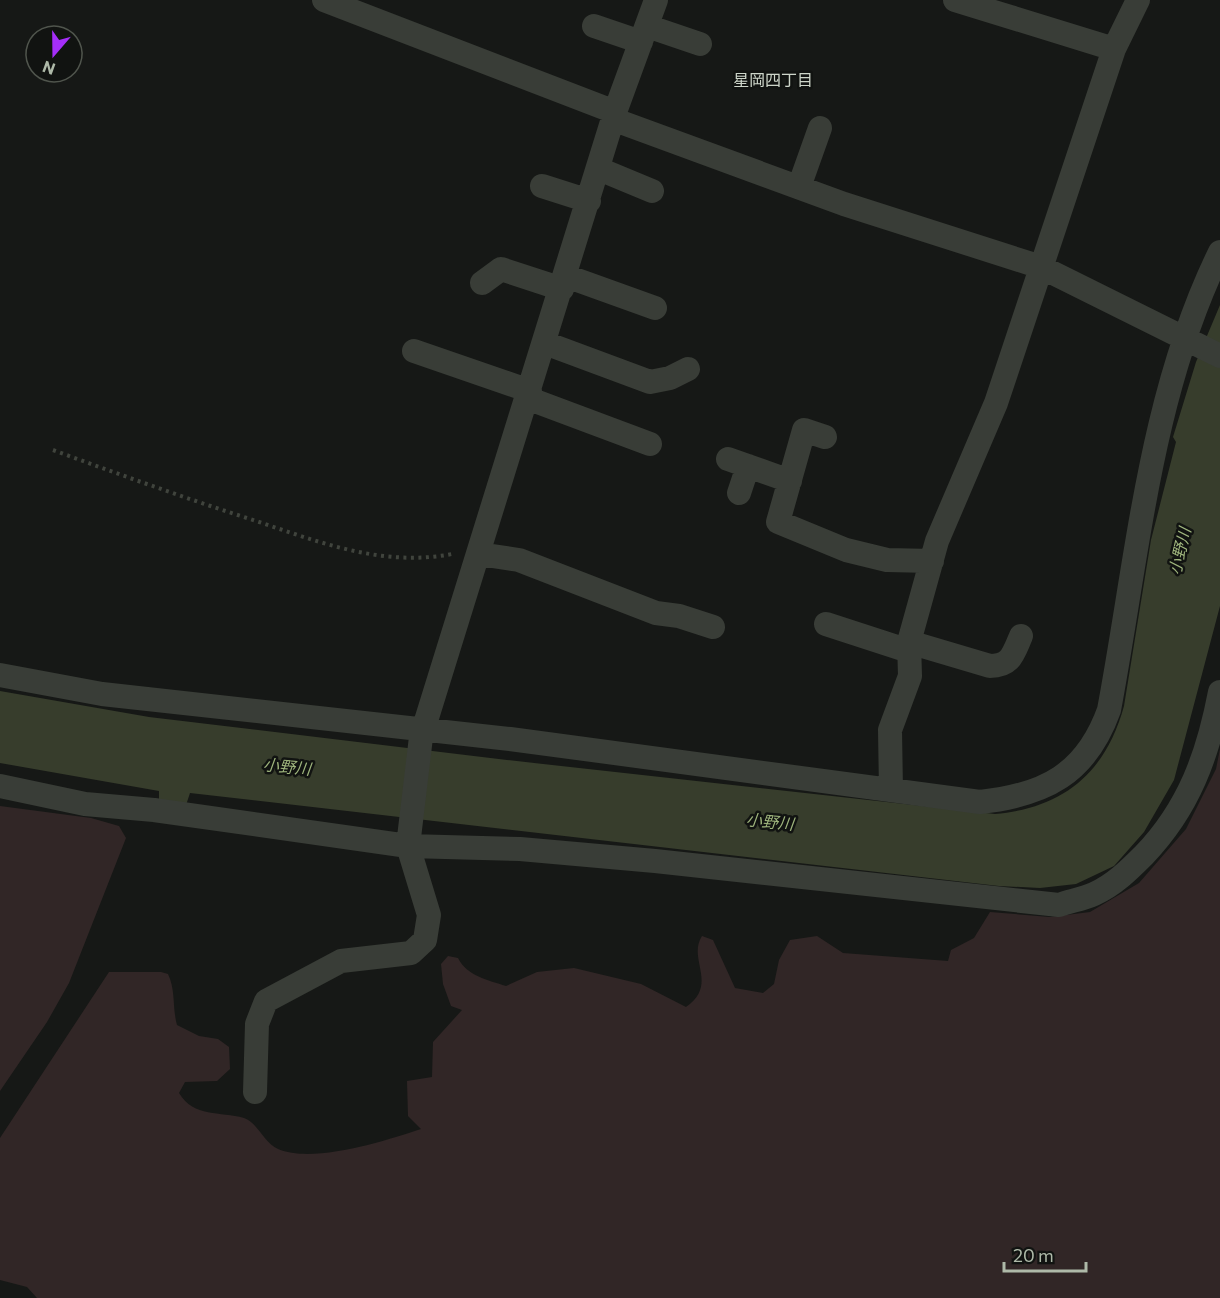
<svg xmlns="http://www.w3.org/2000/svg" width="1220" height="1298" viewBox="0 0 1220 1298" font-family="Commissioner,'Noto Sans JP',sans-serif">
<rect width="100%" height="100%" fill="#161816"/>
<path fill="#312626" d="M 1220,749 L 1220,1298 L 37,1298 L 27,1287 L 0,1280 L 0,1138 L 109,972 L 161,972 L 168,974 C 176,991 172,1007 177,1025 L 199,1036 L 218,1039 L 229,1047 L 230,1069 L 217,1081 L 185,1082 L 179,1093 C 194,1118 220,1111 244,1118 C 257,1122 264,1143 278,1149 C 313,1164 385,1141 421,1129 L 408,1116 L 407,1081 L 432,1077 L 433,1042 L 462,1010 L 451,1006 L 443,984 L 441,964 L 448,956 L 458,958 C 467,976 488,980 506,986 L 537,972 L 574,968 L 641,984 L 686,1007 C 719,984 687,959 702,936 L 713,940 L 735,988 L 763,993 L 774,984 L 779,960 L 790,940 L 817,936 L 843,953 L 948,961 L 951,950 L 974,938 L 990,912 L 1050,917 L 1090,912 L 1139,883 L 1186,829 L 1216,769 Z
M 0,806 L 91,818 L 119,826 L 126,838 L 69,983 L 47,1022 L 0,1091 Z"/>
<path fill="#373d2c" d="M 1220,305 L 1220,606 L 1174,780 L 1144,832 L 1114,866 L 1076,884 L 1040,888 L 999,886 L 190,793 L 186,805 L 159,801 L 159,791 L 0,763 L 0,691 L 149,717 L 507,760 L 995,814 C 1064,808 1106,772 1124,706 L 1151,540 L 1176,442 L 1173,437 L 1196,362 Z"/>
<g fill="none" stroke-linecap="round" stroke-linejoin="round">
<path stroke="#40443d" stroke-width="4" stroke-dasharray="3 4.5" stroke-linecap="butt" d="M 53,450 C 118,474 182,497 247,518 C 314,540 380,568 452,554"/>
<path stroke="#393d37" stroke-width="24" d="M 324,0 L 615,112
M 955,0 L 1114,49
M 594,26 L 641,42
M 647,26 L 700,44
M 615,120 L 844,204 L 1041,267 L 1220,356
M 599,169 L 652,191
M 542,186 L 589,201
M 799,187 L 820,128
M 566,276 L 655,308
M 482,283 L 501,269 L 562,289
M 545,343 L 650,382 L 670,378 L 688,369
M 414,351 L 530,391
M 527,398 L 650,444
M 825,437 L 804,430 L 778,522 L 846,550 L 887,560 L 932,561
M 728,459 L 790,481
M 739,493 L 748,466
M 479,554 L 519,560 L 656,613 L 679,616 L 713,627
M 826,624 L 909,651
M 909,642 L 990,666 C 1011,666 1013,654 1021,636
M 0,675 L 102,694 L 510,739 L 980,802 C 1045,795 1086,774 1109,710 C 1138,555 1150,395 1220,252
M 0,786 L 85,804 L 154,810 L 408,846 L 520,849 L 655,861 L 1059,905 C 1070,901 1083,899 1094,894 C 1114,885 1129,870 1144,855 C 1189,808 1208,755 1220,692
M 891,790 L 890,730 L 910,676 L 909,642 L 937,541 L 996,403 L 1114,49 L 1138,0
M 255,1092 L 257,1024 L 266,1001 L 341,961 L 411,953 L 425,940 L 429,915 L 408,846 L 421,737 L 615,112 L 656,0"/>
</g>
<g text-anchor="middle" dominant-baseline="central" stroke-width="5" stroke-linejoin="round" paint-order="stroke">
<g font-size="16" fill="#cdd5c9" stroke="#111311">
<text x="773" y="79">星岡四丁目</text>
</g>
<g font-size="16" font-style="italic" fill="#9fb57d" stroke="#111311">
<text transform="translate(1179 551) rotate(-77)">小野川</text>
<text transform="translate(287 766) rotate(6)">小野川</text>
<text transform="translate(770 821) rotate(6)">小野川</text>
</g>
</g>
<g transform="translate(54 54) rotate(200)"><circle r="28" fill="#111311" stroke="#50554d" stroke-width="1.5"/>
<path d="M0-4.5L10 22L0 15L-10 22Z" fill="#a52ef9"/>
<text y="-9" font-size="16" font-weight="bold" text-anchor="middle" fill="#aeb9a8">N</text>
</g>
<path d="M1004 1262v9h82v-9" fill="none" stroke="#aeb9a8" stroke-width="3"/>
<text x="1013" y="1262" font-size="18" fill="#aeb9a8" stroke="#111311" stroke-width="4.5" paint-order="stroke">20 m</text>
</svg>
